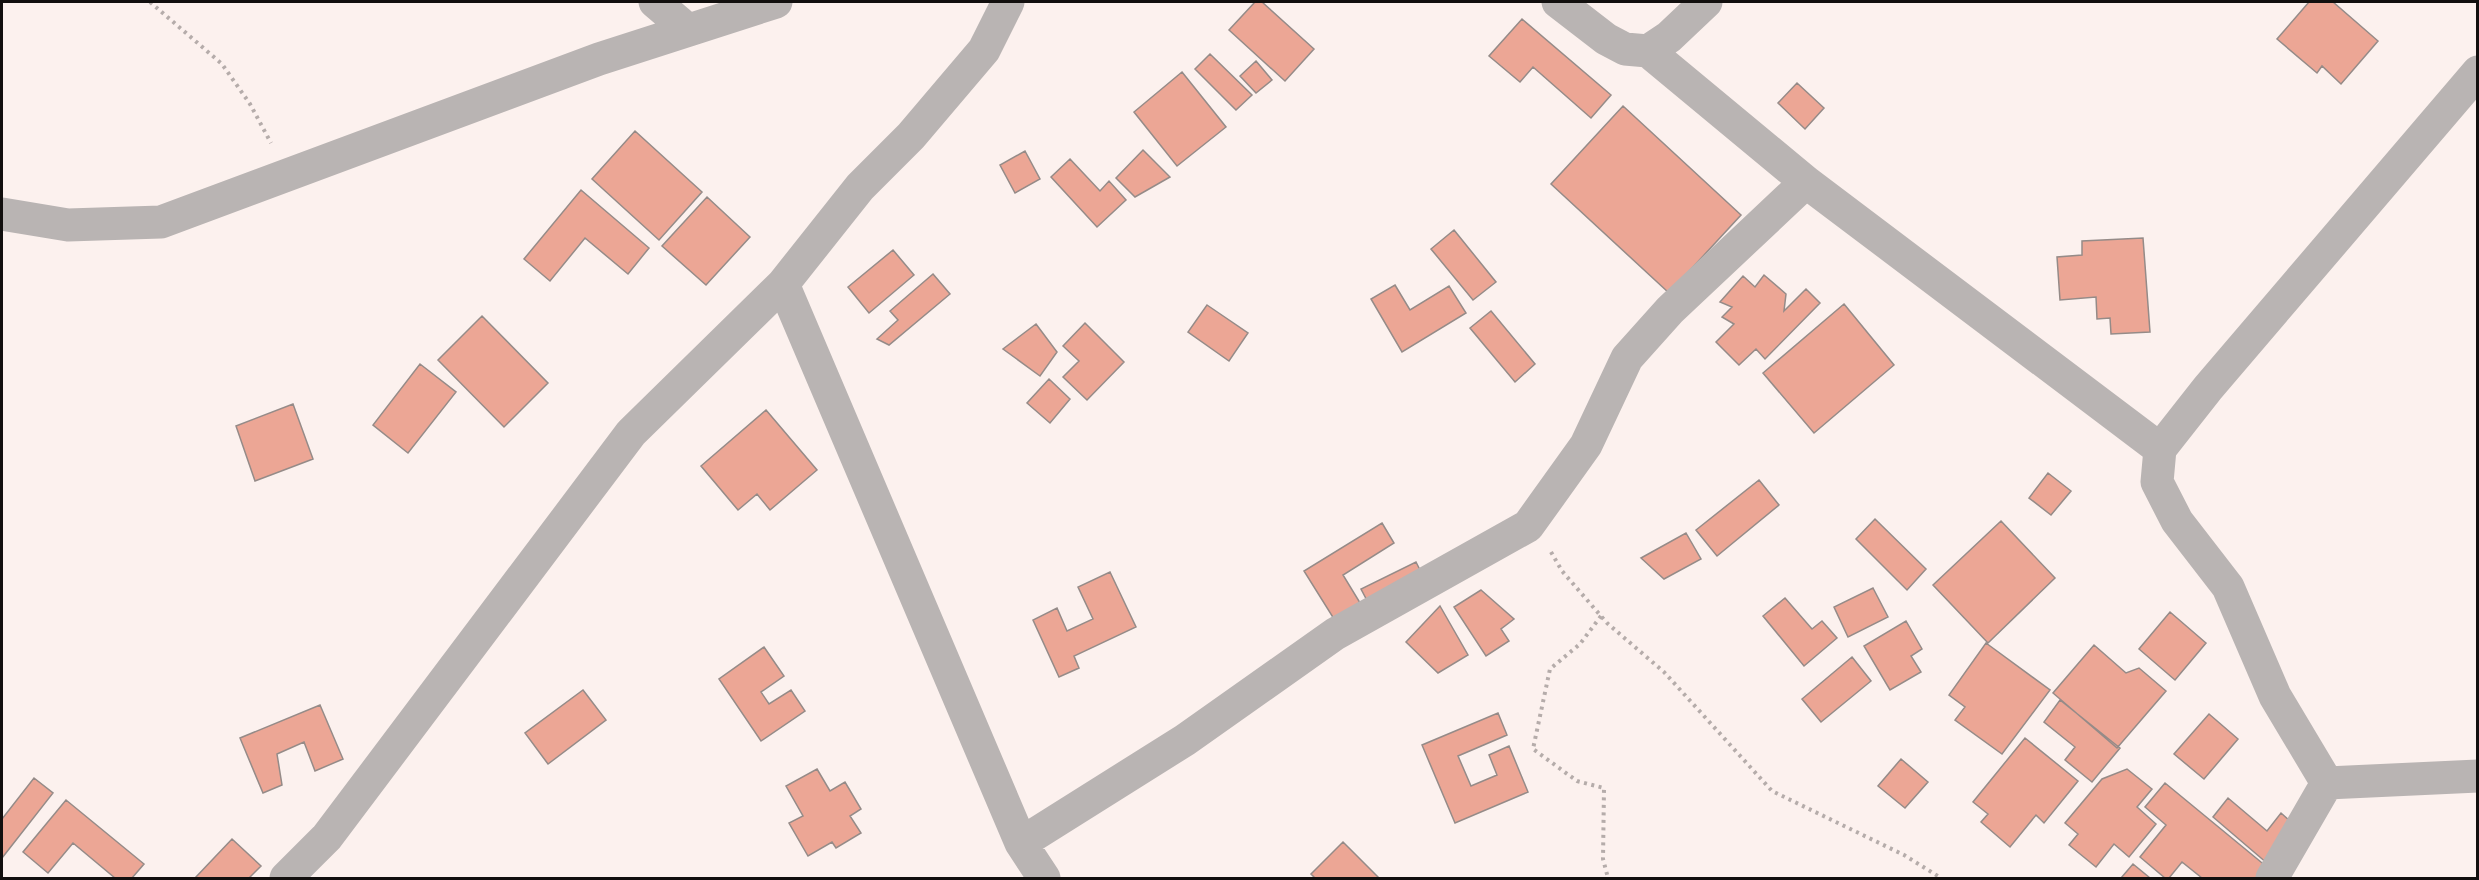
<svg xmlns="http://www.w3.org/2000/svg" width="2479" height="880" viewBox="0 0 2479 880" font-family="Jost,sans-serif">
<rect width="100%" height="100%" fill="#fcf1ee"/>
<path fill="#eca695" stroke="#958b88" stroke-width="1.5" d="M 1255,2 L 1262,2 L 1314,49 L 1285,81 L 1229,30 Z
M 2309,2 L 2333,2 L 2378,41 L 2341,84 L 2322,66 L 2317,73 L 2277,39 Z
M 1522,19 L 1611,95 L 1591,118 L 1533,67 L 1520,82 L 1489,56 Z
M 1210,54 L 1252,95 L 1236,110 L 1195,69 Z
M 1256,61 L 1272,80 L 1256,93 L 1240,76 Z
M 1182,72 L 1226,127 L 1177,166 L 1134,112 Z
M 1797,83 L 1824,108 L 1805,129 L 1778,103 Z
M 1623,106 L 1741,215 L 1669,293 L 1551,184 Z
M 635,131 L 702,192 L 659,240 L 592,179 Z
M 1143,150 L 1170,177 L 1135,197 L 1116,178 Z
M 1025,151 L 1040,179 L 1015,193 L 1000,165 Z
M 1070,159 L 1100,191 L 1109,181 L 1126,200 L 1097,227 L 1051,177 Z
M 581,190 L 649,248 L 628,274 L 585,238 L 550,281 L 524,259 Z
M 707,197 L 750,237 L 706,285 L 662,246 Z
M 1454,230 L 1496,282 L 1473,300 L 1431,249 Z
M 2143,238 L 2150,332 L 2111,334 L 2110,318 L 2097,319 L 2096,297 L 2060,300 L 2057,257 L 2082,255 L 2082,241 Z
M 893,250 L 914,275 L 869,313 L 848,287 Z
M 933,274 L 950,294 L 889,345 L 877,339 L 898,320 L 890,311 Z
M 1764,275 L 1786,294 L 1784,311 L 1806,289 L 1820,303 L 1765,359 L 1756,349 L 1739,365 L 1716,342 L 1734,324 L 1722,317 L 1732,307 L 1720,302 L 1743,276 L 1755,287 Z
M 1395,285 L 1410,310 L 1449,286 L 1466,313 L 1402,352 L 1371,299 Z
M 1844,304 L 1894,365 L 1814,433 L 1763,373 Z
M 1207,305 L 1248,333 L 1229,361 L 1188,332 Z
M 1491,311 L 1535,364 L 1515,382 L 1470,328 Z
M 482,316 L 548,383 L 504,427 L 438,360 Z
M 1085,323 L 1124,362 L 1087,400 L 1063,377 L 1079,361 L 1063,346 Z
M 1036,324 L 1057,352 L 1040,376 L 1003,349 Z
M 420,364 L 456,392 L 408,453 L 373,425 Z
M 1049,379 L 1070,399 L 1050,423 L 1027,403 Z
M 293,404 L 313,459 L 255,481 L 236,426 Z
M 766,410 L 817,470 L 770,510 L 757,494 L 738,510 L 701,466 Z
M 2048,473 L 2071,491 L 2051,515 L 2029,498 Z
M 1759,480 L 1779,505 L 1717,556 L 1696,530 Z
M 1875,519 L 1926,569 L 1907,590 L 1856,539 Z
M 2001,521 L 2055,578 L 1988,643 L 1933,585 Z
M 1382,523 L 1394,543 L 1343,575 L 1365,611 L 1339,627 L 1304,571 Z
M 1686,533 L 1701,559 L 1664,579 L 1641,558 Z
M 1416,562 L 1425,580 L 1371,608 L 1361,589 Z
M 1110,572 L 1136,627 L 1074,656 L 1079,668 L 1059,677 L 1033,620 L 1057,608 L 1067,631 L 1093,619 L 1078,587 Z
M 1873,588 L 1888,617 L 1848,637 L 1834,607 Z
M 1481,590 L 1514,619 L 1501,629 L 1509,641 L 1486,656 L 1454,607 Z
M 1785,598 L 1812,629 L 1822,621 L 1837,638 L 1804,666 L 1763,616 Z
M 1440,606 L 1468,655 L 1438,673 L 1406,642 Z
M 2170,612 L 2206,643 L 2175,680 L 2139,649 Z
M 1906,621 L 1922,649 L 1911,656 L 1921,672 L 1890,690 L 1864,646 Z
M 1986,643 L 2050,690 L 2002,754 L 1955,720 L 1965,707 L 1949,695 Z
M 2094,645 L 2126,673 L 2139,668 L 2166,691 L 2117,748 L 2053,693 Z
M 764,647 L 784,676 L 761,692 L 769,704 L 791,690 L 805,711 L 761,741 L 719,679 Z
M 1852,657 L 1871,681 L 1821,722 L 1802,699 Z
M 583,690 L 606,720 L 548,764 L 525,733 Z
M 2060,700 L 2120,748 L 2092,782 L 2065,760 L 2075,747 L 2044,722 Z
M 320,705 L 343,759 L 315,771 L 304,742 L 277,754 L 282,785 L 263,793 L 240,738 Z
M 1498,713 L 1507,735 L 1458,756 L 1471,786 L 1497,775 L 1489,755 L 1509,746 L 1528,792 L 1455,823 L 1422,745 Z
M 2209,714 L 2238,739 L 2204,779 L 2174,754 Z
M 2025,738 L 2078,781 L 2044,823 L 2036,815 L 2010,847 L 1981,822 L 1988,814 L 1973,802 Z
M 1901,759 L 1928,782 L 1905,808 L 1878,786 Z
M 817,769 L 830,791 L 845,782 L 861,809 L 850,816 L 861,833 L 836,848 L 832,842 L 808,856 L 789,823 L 803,816 L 786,786 Z
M 2127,769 L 2152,789 L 2137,807 L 2156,824 L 2129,857 L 2114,844 L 2096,867 L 2069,845 L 2078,834 L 2065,823 L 2102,779 Z
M 34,778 L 53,793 L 2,858 L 2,819 Z
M 2165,783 L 2267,867 L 2257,878 L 2202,878 L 2182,862 L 2169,878 L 2165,878 L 2140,857 L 2166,825 L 2145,807 Z
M 2228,798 L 2267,831 L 2281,813 L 2298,828 L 2268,864 L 2213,817 Z
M 66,800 L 144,864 L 132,878 L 115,878 L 73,843 L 48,873 L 23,852 Z
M 232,839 L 261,866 L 249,878 L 195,878 Z
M 1343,842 L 1379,878 L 1315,878 L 1311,874 Z
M 2133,864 L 2150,878 L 2121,878 Z"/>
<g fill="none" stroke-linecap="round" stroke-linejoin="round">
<path stroke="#b5acaa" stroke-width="4" stroke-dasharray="3 4.5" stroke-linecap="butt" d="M 150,2 L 222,64 L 250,104 L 271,143
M 1551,552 L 1562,571 L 1607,623 L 1664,672 L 1772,791 L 1904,855 L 1941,878
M 1601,616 L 1580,644 L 1550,669 L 1533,749 L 1577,781 L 1604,788 L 1603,859 L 1608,878"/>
<path stroke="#b9b4b3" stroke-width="33" d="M 655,2 L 688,30
M 1558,2 L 1606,39 L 1625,49 L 1648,51 L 1669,37 L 1706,2
M 1648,51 L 1806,182 L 2160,449
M 2,214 L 68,225 L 161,222 L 599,59 L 776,2
M 783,284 L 1021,843 L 1044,878
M 2327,783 L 2275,696 L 2228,587 L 2177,521 L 2157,482 L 2160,449 L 2208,388 L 2478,72
M 2327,783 L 2478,776
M 1021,843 L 1185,740 L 1335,634 L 1528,526 L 1586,445 L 1627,358 L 1670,310 L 1806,182
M 286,878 L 327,837 L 631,433 L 783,284 L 860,187 L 911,136 L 984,50 L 1008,2
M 2272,878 L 2327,783"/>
</g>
<rect width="2479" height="880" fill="none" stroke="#120f0e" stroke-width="6"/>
</svg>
